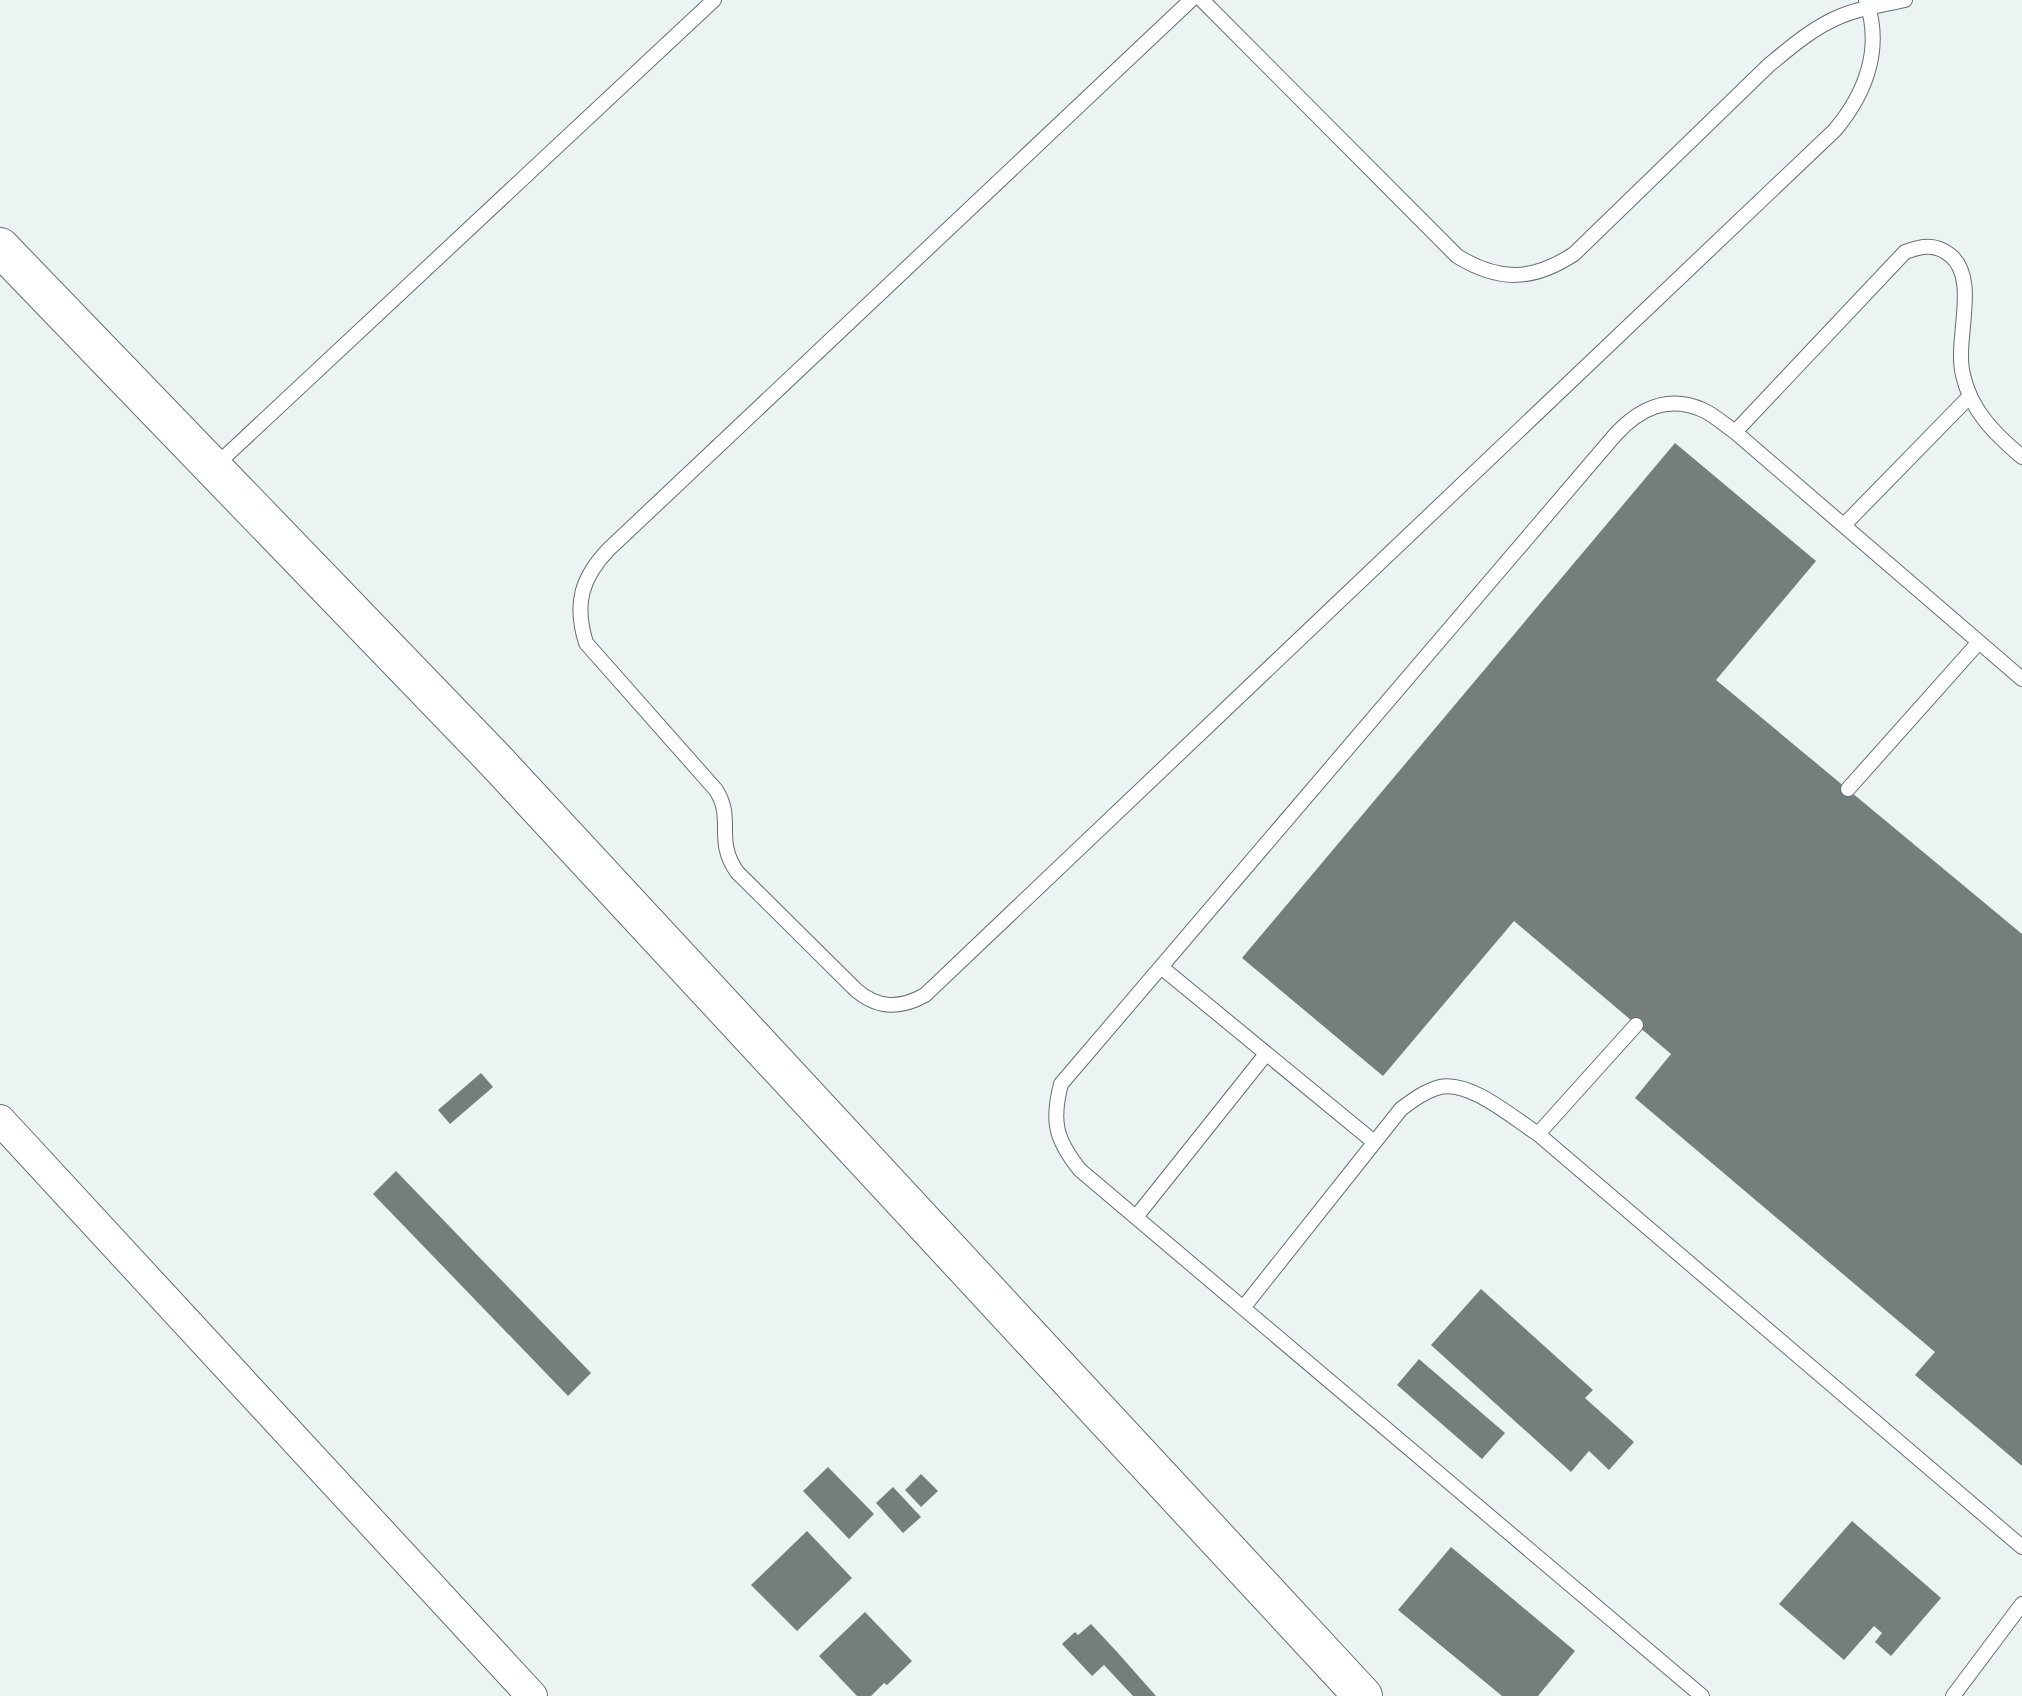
<svg xmlns="http://www.w3.org/2000/svg" width="2022" height="1696" viewBox="0 0 2022 1696" font-family="Arial,sans-serif">
<rect width="100%" height="100%" fill="#ebf3f3"/>
<path fill="#767e7d" d="M 1675,443 L 1816,561 L 1716,680 L 2022,934 L 2022,1466 L 1915,1375 L 1935,1352 L 1635,1098 L 1671,1054 L 1514,921 L 1383,1076 L 1242,958 Z
M 481,1073 L 493,1087 L 450,1124 L 438,1110 Z
M 396,1171 L 591,1373 L 568,1396 L 373,1194 Z
M 1481,1289 L 1593,1390 L 1585,1398 L 1634,1442 L 1609,1470 L 1589,1451 L 1571,1472 L 1431,1345 Z
M 1419,1359 L 1505,1433 L 1482,1459 L 1397,1385 Z
M 828,1467 L 874,1514 L 849,1539 L 803,1491 Z
M 921,1474 L 938,1491 L 921,1507 L 905,1490 Z
M 893,1487 L 921,1517 L 903,1533 L 876,1503 Z
M 1852,1521 L 1941,1598 L 1891,1656 L 1875,1642 L 1882,1633 L 1874,1626 L 1844,1660 L 1779,1604 Z
M 807,1531 L 852,1578 L 797,1631 L 751,1585 Z
M 1451,1547 L 1575,1651 L 1538,1696 L 1502,1696 L 1398,1610 Z
M 865,1612 L 912,1661 L 887,1685 L 884,1683 L 871,1696 L 857,1696 L 819,1656 Z
M 1091,1624 L 1118,1653 L 1156,1696 L 1133,1696 L 1104,1665 L 1092,1676 L 1062,1644 L 1075,1632 L 1078,1635 Z"/>
<g fill="none" stroke-linecap="round" stroke-linejoin="round">
<defs>
<path id="lane" d="M 1191,0 L 609,549 C 581,578 574,604 586,643 L 716,790 C 735,820 714,839 737,872 L 856,990 C 878,1009 900,1009 925,995 L 1835,130 C 1866,93 1883,48 1866,0
M 1202,0 L 1457,256 C 1499,282 1533,281 1574,254 L 1769,65 C 1792,46 1814,27 1841,16 C 1862,7 1883,5 1905,0
M 1735,432 L 1905,252 C 1921,246 1935,243 1950,255 C 1980,279 1954,339 1963,375 C 1971,411 1995,434 2022,457
M 214,467 L 714,0
M 1844,525 L 1970,396
M 1848,789 L 1979,642
M 1161,967 L 1374,1142
M 1538,1134 L 1636,1025
M 1136,1217 L 1266,1054
M 1243,1308 L 1401,1109 C 1413,1100 1425,1091 1440,1087 C 1470,1080 1513,1118 1538,1134 L 2022,1547
M 1702,1696 L 1080,1170 C 1056,1140 1051,1122 1061,1084 L 1615,435 C 1639,409 1667,394 1703,410 C 1714,415 1725,425 1735,432 L 2022,679
M 1953,1696 L 2022,1604"/>
<path id="street" d="M 0,1120 L 532,1696"/>
<path id="secondary" d="M 0,247 L 495,760 L 1363,1696"/>
</defs>
<use href="#lane" stroke="#676e6e" stroke-width="16"/>
<use href="#street" stroke="#676e6e" stroke-width="32"/>
<use href="#secondary" stroke="#676e6e" stroke-width="40"/>
<use href="#lane" stroke="#fff" stroke-width="14"/>
<use href="#street" stroke="#fff" stroke-width="30"/>
<use href="#secondary" stroke="#fff" stroke-width="38"/>
</g>
</svg>
